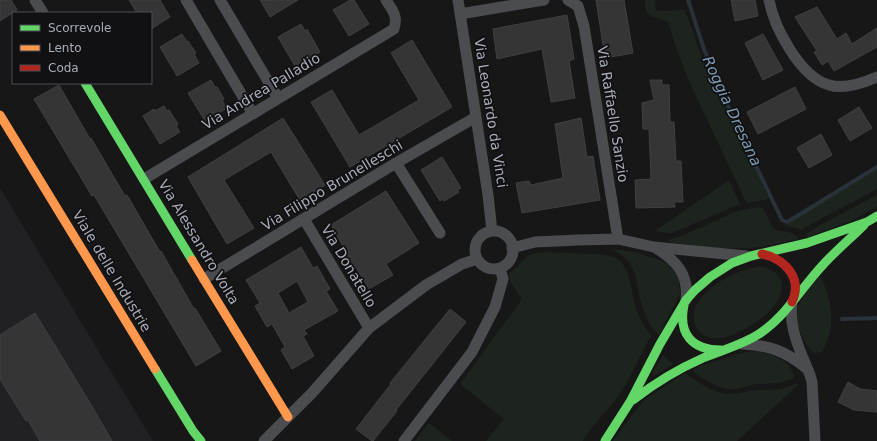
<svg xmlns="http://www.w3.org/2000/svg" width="877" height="441" viewBox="0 0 877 441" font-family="'DejaVu Sans',sans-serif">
<rect width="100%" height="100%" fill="#171717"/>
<path fill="#212123" d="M 0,188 L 153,441 L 0,441 Z"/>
<path fill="#1d241e" d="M 645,0 L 655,0 L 656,11 L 685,10 L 702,58 L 769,199 L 748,203 L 745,200 L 688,79 L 676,47 L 668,22 C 656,15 644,21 645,0 Z
M 877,169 L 877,189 C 852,203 826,215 801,230 L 785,225 Z
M 729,180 L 740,204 L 672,233 L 667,233 L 655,231 Z
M 877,195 L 877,207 L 849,222 L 807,237 L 806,234 L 822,224 Z
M 758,207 L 763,208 L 773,228 L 776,230 L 793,233 L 799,239 C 783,242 766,247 750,248 C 725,250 694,246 669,242 L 669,240 L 681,236 L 737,211 Z
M 611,249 L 612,249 L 633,252 L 658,259 L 667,264 L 676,274 L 679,280 L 680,294 L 659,335 C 645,323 641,303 637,285 C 636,279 635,273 632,267 C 628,259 619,253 611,249 Z
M 546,252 C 563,253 579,253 596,254 C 601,255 606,255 611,256 C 633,264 630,291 636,309 C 640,319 645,328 651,336 C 640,355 632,376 620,394 C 608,410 593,424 583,441 L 486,441 L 504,419 L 460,384 L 522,299 L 510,281 L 509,273 L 517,267 L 526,257 L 529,255 L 536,253 Z
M 760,266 C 769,269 778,271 781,281 C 789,306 742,335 722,338 C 703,341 689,327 695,308 C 697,302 704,294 710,289 C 723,277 742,270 760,266 Z
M 820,276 C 828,291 833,309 831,325 C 830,335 826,344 822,352 L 815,353 C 809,350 805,342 802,336 C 789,307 803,298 820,276 Z
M 753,351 C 768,352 793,360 794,378 C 783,383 770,384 758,384 C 750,385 743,388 736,389 C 720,391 705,380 693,371 L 697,367 L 736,354 Z
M 663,355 L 673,364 L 654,376 L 652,373 Z
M 685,373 C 696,381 715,394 729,394 C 738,394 747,391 756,390 C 765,389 773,390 781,389 C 787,388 793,383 799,384 L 737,441 L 613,441 L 632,415 L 644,400 Z
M 429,423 L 452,441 L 415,441 Z"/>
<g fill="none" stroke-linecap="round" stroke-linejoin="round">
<path stroke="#2a3239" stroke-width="4" d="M 688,0 L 704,49 L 737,127 L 782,220 L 787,222 L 789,221 L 877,167
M 842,319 L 877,318"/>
</g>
<path fill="#353536" stroke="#3f4043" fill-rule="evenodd" d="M 0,0 L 11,0 L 17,10 L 0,21 Z
M 129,0 L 160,0 L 170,17 L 151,29 L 151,13 L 137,13 Z
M 260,0 L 298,0 L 270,17 Z
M 350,0 L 354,0 L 369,24 L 349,36 L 333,10 Z
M 596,0 L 624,0 L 633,53 L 605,58 Z
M 731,0 L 755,0 L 758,16 L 735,21 Z
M 817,7 L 837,39 L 846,33 L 852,44 L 877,28 L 877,47 L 834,71 L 828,61 L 822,65 L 814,52 L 817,51 L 795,17 Z
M 567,15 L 574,59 L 569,61 L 575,98 L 551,102 L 542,49 L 497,59 L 493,29 Z
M 301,24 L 305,31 L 307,29 L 320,52 L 295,66 L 278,37 Z
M 182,34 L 187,42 L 188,41 L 196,53 L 194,54 L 199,63 L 177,76 L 160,47 Z
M 763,34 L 783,70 L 763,80 L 745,43 Z
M 412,40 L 452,107 L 350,167 L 311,102 L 332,90 L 359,135 L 419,100 L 391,53 Z
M 211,80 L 215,87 L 217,87 L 224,99 L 222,100 L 227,108 L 205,121 L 188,93 Z
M 650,80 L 662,80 L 662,85 L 669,85 L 670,122 L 674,122 L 676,161 L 681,161 L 683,202 L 674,202 L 675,207 L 636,208 L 635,180 L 651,179 L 649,129 L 643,129 L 642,103 L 654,100 Z
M 59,85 L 90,139 L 91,138 L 125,196 L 127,195 L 160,252 L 161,251 L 194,309 L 195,308 L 221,351 L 196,366 L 94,195 L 92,196 L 34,99 Z
M 795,87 L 806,109 L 758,134 L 747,112 Z
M 164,106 L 167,111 L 169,110 L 178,124 L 176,126 L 180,132 L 160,144 L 143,116 L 154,109 L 155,111 Z
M 859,107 L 872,128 L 850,141 L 838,120 Z
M 283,118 L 325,185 L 301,202 L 271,152 L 224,180 L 254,228 L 227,244 L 188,177 Z
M 581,118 L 587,157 L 593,156 L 600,200 L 522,213 L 516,183 L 529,181 L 531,185 L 563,178 L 555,124 Z
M 821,134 L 832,155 L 809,168 L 797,148 Z
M 442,157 L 461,188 L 457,190 L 459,192 L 444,201 L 443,199 L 440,201 L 421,170 Z
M 386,191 L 419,243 L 386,264 L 393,275 L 369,289 L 356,267 L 354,268 L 342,247 L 343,246 L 331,225 Z
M 301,247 L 313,268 L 317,266 L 330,289 L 326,291 L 338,311 L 304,330 L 307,334 L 303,336 L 314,356 L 292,369 L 281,350 L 285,347 L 272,324 L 267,327 L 255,306 L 260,303 L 246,280 ZM 297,281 L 308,302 L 289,313 L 278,293 Z
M 450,309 L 466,322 L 396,410 L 397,411 L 373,441 L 372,441 L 356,429 L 391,384 L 390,383 Z
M 35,313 L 90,403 L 112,441 L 40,441 L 28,420 L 26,421 L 0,379 L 0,335 Z
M 848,382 L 860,389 L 877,391 L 876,401 L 877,401 L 877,412 L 854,410 L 838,402 Z"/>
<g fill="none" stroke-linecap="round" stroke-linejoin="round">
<path stroke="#4b4c50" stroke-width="11" d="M 35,0 L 43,13
M 186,0 L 253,114
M 220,0 L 278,98
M 458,0 L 488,195 L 492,231
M 568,0 L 578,6 L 584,26 L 618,239
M 769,0 C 774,27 800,77 829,85 C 844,90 863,83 877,77
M 460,14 L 544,0
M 396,163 L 440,233
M 144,179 L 394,29 C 398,16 393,11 386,0
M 304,219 L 369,328
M475 250a19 19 0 1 1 38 0a19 19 0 1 1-38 0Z
M 512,248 L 535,242 L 578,240 L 618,239 L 654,247 L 746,256
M 656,248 C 677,261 689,275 686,300
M 204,279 L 396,163 L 476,117
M 792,303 C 789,322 796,341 803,358 C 806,366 810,373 812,382 L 815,441
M 742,344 C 768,345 786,351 806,368
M 264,441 L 312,393 L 369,328 L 426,285 L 462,264 L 477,259
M 404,441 L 472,352 L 495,307 L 503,279 L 500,268"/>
<path stroke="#63d668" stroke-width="9" d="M 85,83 L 192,260
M 684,305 C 678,334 692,350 721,350
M 155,369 L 193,431 L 201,441
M 633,400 C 655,383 678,369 703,358 C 722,350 742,345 759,334 C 785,317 800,290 821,267 C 834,252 850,239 864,225
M 605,441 L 630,402 L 660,344 L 686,300 L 695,290 L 710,277 L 732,263 L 751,256 L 807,243 L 867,222 L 877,216"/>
<path stroke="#ff974d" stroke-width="9" d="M 0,115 L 155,369
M 192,260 L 288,417"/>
<path stroke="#b3261e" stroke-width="9" d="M 762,254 C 785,259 803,278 792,302"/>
</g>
<g text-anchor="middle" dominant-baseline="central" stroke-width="3.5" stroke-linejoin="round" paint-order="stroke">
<g font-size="14" fill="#a8adb8" stroke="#111113">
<text transform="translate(261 91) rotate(-31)">Via Andrea Palladio</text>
<text transform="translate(491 113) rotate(81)">Via Leonardo da Vinci</text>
<text transform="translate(613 114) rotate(81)">Via Raffaello Sanzio</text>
<text transform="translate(332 185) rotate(-31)">Via Filippo Brunelleschi</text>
<text transform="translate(199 242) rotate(59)">Via Alessandro Volta</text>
<text transform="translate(349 266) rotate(59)">Via Donatello</text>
<text transform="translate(112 271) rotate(59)">Viale delle Industrie</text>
</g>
<g font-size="15" font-style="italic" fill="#7f9bb3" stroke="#111113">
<text transform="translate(732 111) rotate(65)">Roggia Dresana</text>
</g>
</g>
<rect x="12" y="12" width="140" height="72" fill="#111113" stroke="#4d4f55"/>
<rect x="20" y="25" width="20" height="6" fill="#63d668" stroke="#4d4f55"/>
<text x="48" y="32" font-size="12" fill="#a8adb8">Scorrevole</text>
<rect x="20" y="45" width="20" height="6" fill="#ff974d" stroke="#4d4f55"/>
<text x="48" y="52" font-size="12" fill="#a8adb8">Lento</text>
<rect x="20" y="65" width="20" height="6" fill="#b3261e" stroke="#4d4f55"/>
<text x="48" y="72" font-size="12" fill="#a8adb8">Coda</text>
</svg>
